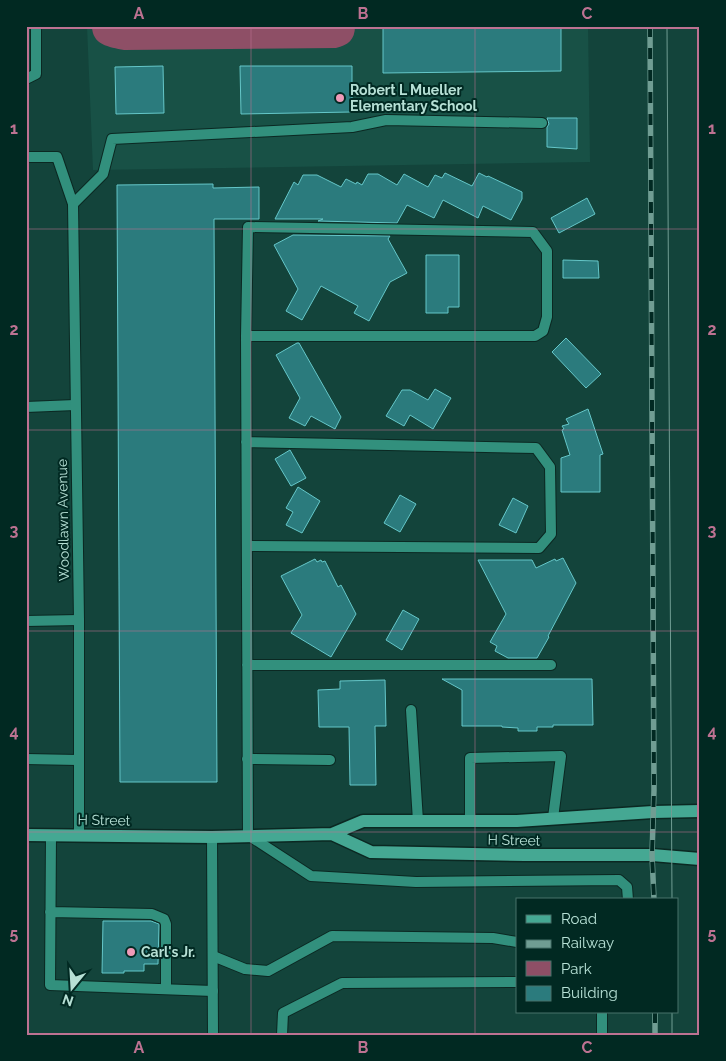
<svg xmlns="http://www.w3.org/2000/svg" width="726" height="1061" viewBox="0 0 726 1061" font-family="Raleway,sans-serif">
<rect width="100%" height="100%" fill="#13443b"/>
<path fill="#185146" d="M 87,26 L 588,26 L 590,162 L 93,170 Z"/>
<path fill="#8e4f66" d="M 92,26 L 355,26 C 355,40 348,45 336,48 L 124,50 C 109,47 92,45 92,26 Z"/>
<path fill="#2b7b7d" stroke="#65c7c9" d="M 383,26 L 561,26 L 561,71 L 383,73 Z
M 163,66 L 164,113 L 116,114 L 115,67 Z
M 240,66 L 352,66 L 352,112 L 241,114 Z
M 547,118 L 577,118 L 577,149 L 547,147 L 547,127 L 549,124 Z
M 445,173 L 472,186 L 479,173 L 487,177 L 488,176 L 522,192 L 522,199 L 511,220 L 483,206 L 478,218 L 443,200 L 434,218 L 407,205 L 397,223 L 318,221 L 323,219 L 275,219 L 294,182 L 298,185 L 303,175 L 317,175 L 341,187 L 346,179 L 356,184 L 357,182 L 362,185 L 368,174 L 378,174 L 397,185 L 404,174 L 428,187 L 435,175 L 442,178 Z
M 213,184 L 213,188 L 259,187 L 259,219 L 214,219 L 217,782 L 120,782 L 117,185 Z
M 587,198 L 595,214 L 559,233 L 551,218 Z
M 293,235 L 390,236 L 388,239 L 407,273 L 390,282 L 369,321 L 354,313 L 358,306 L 321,286 L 302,320 L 286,311 L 298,289 L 274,245 Z
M 426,255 L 459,255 L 459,307 L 448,307 L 448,313 L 426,313 Z
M 563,260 L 598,261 L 599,278 L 563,278 Z
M 566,338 L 601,374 L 586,388 L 552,352 Z
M 297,343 L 299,343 L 341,417 L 335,429 L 311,416 L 305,426 L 289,418 L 300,398 L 276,355 Z
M 435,389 L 451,398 L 433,429 L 410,415 L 404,426 L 386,416 L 402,390 L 410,390 L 428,400 Z
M 588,409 L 603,454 L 600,455 L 600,492 L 561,492 L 561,458 L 570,455 L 562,430 L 564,429 L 562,426 L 569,424 L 566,419 Z
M 290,450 L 306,478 L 291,486 L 275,459 Z
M 298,487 L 320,501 L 302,533 L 286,525 L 293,512 L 286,508 Z
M 400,495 L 416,504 L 400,532 L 384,523 Z
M 513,498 L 528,506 L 516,533 L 499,525 Z
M 563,558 L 576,583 L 548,636 L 549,637 L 537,658 L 508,658 L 495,651 L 497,646 L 490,642 L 506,614 L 478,560 L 532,560 L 536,568 L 555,559 L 556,561 Z
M 315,559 L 317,562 L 321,560 L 322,562 L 325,561 L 338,587 L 341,585 L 356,614 L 331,657 L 291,633 L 302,615 L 281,576 Z
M 403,610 L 419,619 L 402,650 L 386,640 Z
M 442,679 L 592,679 L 593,725 L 553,725 L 553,727 L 537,727 L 537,731 L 518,731 L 518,728 L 502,727 L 502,726 L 462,726 L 462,690 Z
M 385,680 L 386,726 L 375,726 L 376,785 L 350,785 L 349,727 L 319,727 L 318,690 L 340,689 L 340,681 Z
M 103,921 L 151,921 L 159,924 L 158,964 L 144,964 L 144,971 L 124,971 L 124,973 L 102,973 Z"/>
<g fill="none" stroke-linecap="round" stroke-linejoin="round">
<defs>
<path id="lane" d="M 26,79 L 36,74 L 36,26
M 26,157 L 57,157 L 73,204 L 103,174 L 112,139 L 352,127 L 386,120 L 542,123
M 248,227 L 533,232 L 547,251 L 547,317 L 543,331 L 535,336 L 246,336 Z
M 246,336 L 248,835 L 311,876 L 416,882 L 619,880 L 627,887 L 628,900
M 26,407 L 75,405
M 246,442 L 536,448 L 550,467 L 551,534 L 539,548 L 247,546
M 26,621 L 79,620
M 247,665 L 551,665
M 411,710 L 418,821
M 26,759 L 78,760
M 247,759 L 330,760
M 470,821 L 470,758 L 561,756 L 553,818
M 51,835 L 50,985 L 213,991
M 50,912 L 152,914 L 164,919 L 166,924 L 166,989
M 213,956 L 245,969 L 268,971 L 332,936 L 493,938 L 517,942
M 602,1012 L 602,1035
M 282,1035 L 283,1013 L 342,983 L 517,982"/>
<path id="street" d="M 73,204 L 79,620 L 79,835
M 212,837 L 213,1035"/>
<path id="primary" d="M 332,834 L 371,852 L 525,855 L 652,855 L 700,859
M 26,835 L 212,837 L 332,834 L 363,821 L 517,821 L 653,812 L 700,811"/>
</defs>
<use href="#lane" stroke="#0b2822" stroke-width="12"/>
<use href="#street" stroke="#0b2822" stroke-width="12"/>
<use href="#primary" stroke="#0b2822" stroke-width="15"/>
<use href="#lane" stroke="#32907d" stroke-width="10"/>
<use href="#street" stroke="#32907d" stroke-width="10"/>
<use href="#primary" stroke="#45a893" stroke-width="12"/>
<path stroke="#709d93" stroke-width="1" d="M 667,26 L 672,900
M 672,1035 L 672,1012"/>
<defs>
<path id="rail" d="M 650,26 L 654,790 L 652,855 L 654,900
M 655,1012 L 655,1035"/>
</defs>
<use href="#rail" stroke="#709d93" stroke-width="5.5"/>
<use href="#rail" stroke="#012922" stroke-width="4" stroke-dasharray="11" stroke-linecap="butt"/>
</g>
<path fill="none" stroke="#bd7292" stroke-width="1" stroke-opacity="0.55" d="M 251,26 L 251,1035M 475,26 L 475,1035M 26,229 L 700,229M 26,430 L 700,430M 26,631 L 700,631M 26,832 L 700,832"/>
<g fill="#ef9ab8" stroke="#012922" stroke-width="2">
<circle cx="340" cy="98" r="5"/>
<circle cx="131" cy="952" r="5"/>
</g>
<g text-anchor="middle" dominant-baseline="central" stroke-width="4" stroke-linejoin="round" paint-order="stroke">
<g font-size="14" font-weight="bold" fill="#b6e0d5" stroke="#012922" text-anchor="start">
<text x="350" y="90">Robert L Mueller<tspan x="350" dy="16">Elementary School</tspan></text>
<text x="141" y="952">Carl's Jr.</text>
</g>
<g font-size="14" fill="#b6e0d5" stroke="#012922">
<text transform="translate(63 520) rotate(-91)">Woodlawn Avenue</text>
<text transform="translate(104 820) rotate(1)">H Street</text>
<text transform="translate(514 840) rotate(1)">H Street</text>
</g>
</g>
<rect width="726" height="1061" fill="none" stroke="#012922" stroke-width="55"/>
<rect x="516" y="898" width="162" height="115" fill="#012922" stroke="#49726a"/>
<rect x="526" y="915" width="25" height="8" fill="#45a893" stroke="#49726a"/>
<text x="561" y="924" font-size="15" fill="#b6e0d5">Road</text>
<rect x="526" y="940" width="25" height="8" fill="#709d93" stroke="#49726a"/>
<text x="561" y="948" font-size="15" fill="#b6e0d5">Railway</text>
<rect x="526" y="961" width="25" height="15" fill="#8e4f66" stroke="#49726a"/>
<text x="561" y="974" font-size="15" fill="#b6e0d5">Park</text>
<rect x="526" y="986" width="25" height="15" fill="#2b7b7d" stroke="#49726a"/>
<text x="561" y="998" font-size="15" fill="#b6e0d5">Building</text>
<g transform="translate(72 988) rotate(198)" stroke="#012922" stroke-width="4" paint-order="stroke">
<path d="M0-4L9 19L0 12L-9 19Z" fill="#b6e0d5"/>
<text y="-8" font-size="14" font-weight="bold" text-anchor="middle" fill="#b6e0d5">N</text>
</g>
<rect x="28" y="28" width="670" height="1006" fill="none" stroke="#bd7292" stroke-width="2"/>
<g font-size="16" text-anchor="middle" font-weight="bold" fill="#bd7292">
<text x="139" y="19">A</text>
<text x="363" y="19">B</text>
<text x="587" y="19">C</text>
<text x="14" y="134">1</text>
<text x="712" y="134">1</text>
<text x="14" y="335">2</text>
<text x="712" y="335">2</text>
<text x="14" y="536">3</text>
<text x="712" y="536">3</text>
<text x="14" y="737">4</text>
<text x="712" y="737">4</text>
<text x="14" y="939">5</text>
<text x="712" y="939">5</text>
<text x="139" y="1053">A</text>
<text x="363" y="1053">B</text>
<text x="587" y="1053">C</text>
</g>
</svg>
